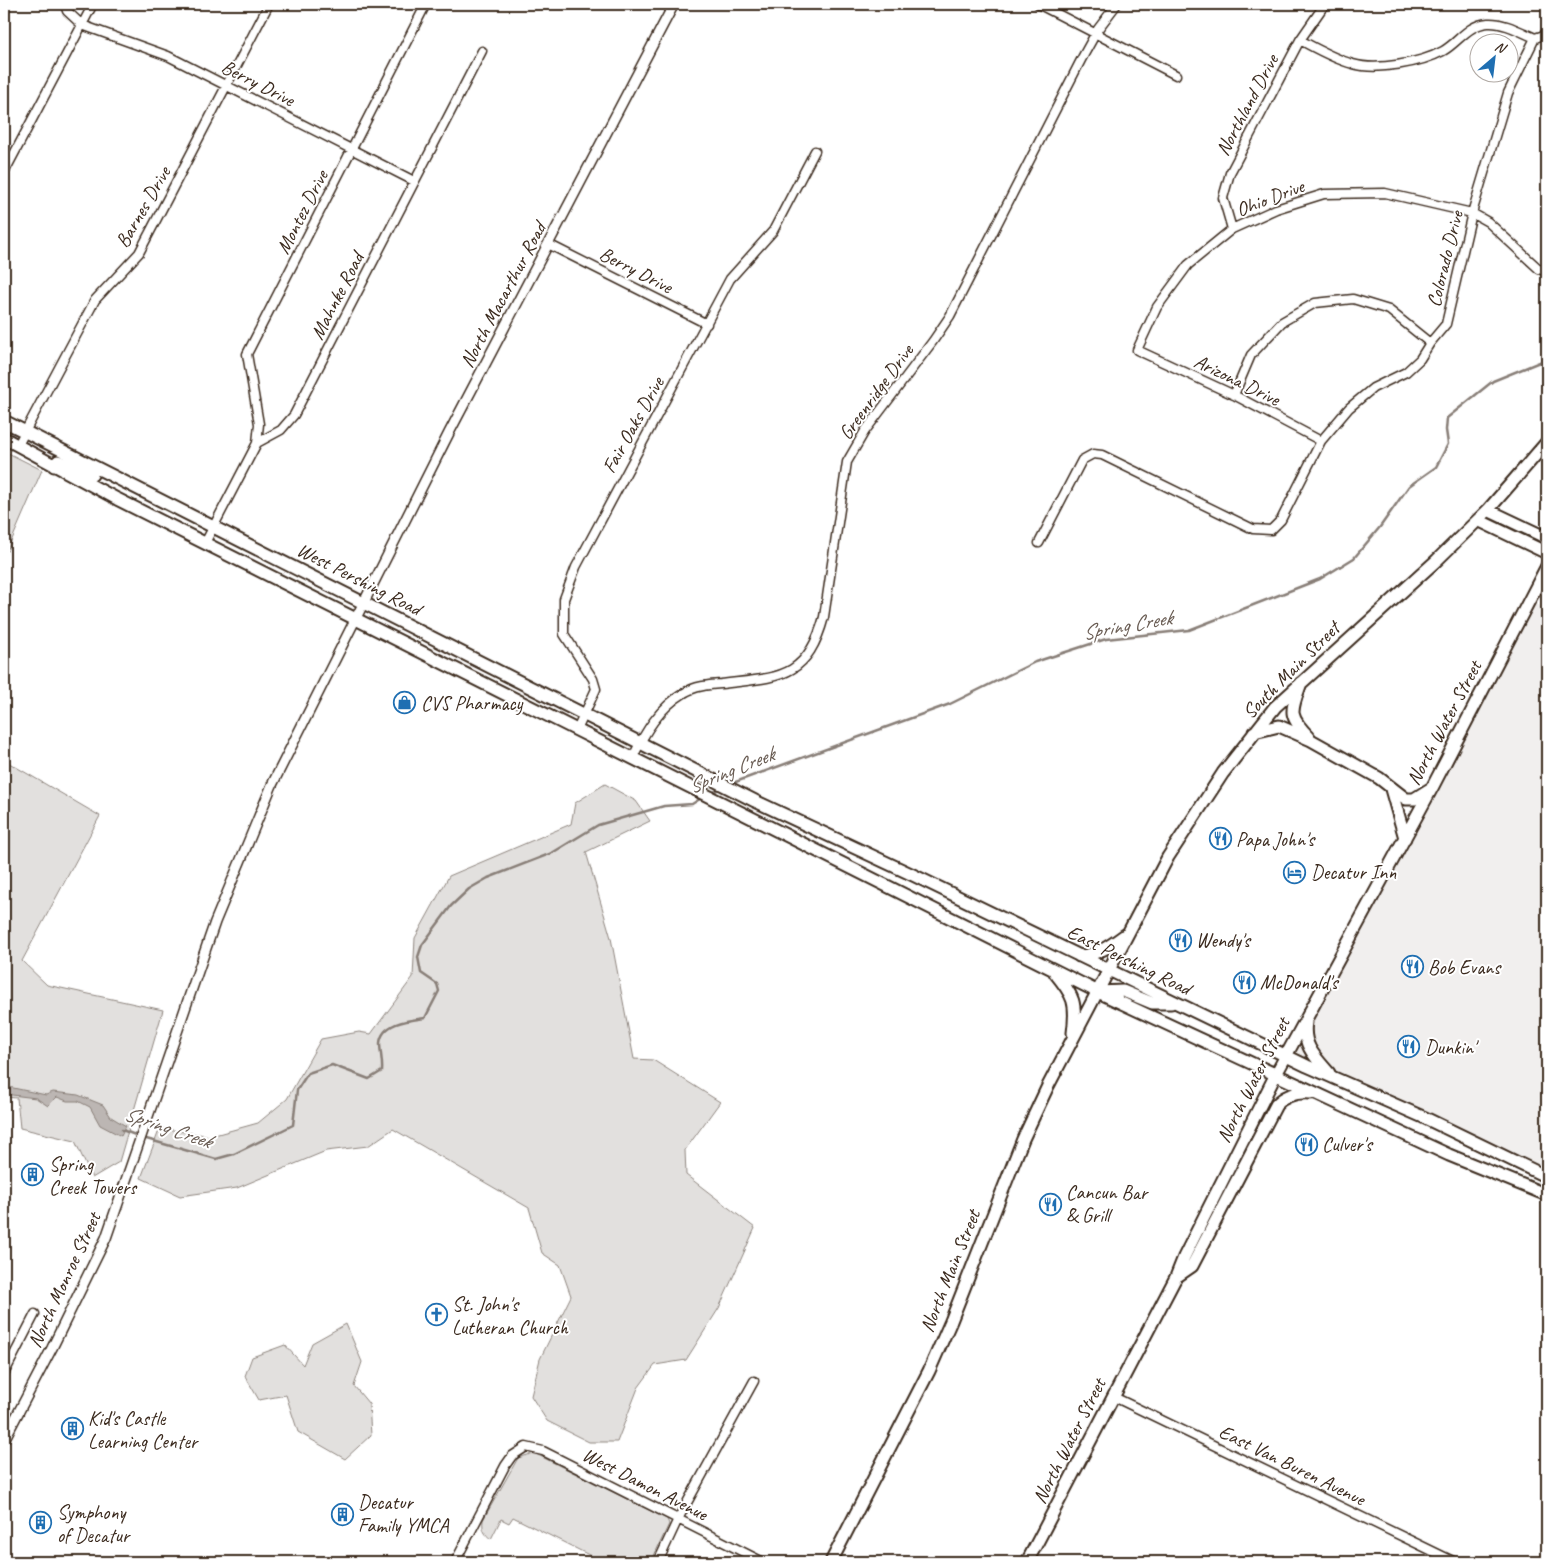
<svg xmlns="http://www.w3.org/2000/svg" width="1551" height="1566" viewBox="0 0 1551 1566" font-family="Caveat,sans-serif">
<rect width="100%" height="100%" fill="#fff"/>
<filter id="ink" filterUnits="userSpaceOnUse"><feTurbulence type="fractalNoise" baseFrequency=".02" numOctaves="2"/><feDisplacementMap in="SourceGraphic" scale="10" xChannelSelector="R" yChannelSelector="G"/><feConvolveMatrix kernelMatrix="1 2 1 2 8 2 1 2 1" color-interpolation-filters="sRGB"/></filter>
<g filter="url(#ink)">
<path fill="#f1efee" d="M 1534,603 L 1547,609 L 1547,1173 L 1292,1054 Z"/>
<path fill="#e2e0de" stroke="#8e857e" d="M 4,451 L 42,470 L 4,558 Z
M 4,760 L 100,816 L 22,961 L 47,985 L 163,1010 L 119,1162 L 92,1178 L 75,1141 L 20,1128 L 17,1098 L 4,1097 Z
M 605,784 L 636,801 L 650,821 L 586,852 L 611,938 L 634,1059 L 653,1060 L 720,1102 L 685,1150 L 686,1175 L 755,1228 L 719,1308 L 686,1360 L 655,1365 L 638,1388 L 617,1442 L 589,1442 L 547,1421 L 531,1396 L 540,1359 L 571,1296 L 560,1265 L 542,1253 L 529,1208 L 393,1129 L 368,1146 L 326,1151 L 237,1188 L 180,1196 L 141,1178 L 160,1128 L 211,1136 L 258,1123 L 287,1099 L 321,1039 L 359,1032 L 371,1034 L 413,977 L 415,938 L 449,876 L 571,824 L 575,803 Z
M 346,1324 L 362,1362 L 354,1386 L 369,1404 L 371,1435 L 345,1459 L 298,1432 L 286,1395 L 259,1400 L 245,1376 L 252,1357 L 285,1345 L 303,1365 L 312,1343 Z
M 534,1453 L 667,1519 L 669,1524 L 651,1562 L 603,1562 L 513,1517 L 509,1523 L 501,1519 L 491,1539 C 484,1534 482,1529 483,1520 L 518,1458 Z"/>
<path fill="#bcb6b3" stroke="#887e77" d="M 4,1086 L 46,1095 L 53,1092 L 78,1095 L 103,1105 L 111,1117 L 126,1126 L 121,1136 L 100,1125 L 90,1107 L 78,1101 L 67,1101 L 57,1097 L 48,1106 L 36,1098 L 4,1094 Z"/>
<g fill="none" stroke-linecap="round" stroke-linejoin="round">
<path stroke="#887e77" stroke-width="2.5" d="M 730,784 L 950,704 L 1035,662 L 1106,639 L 1189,630 L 1320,579 L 1354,558 L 1380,527 L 1409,486 L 1436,467 L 1448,444 L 1446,430 L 1447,418 L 1493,381 L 1547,359
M 710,794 L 721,788
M 122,1130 L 138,1136
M 143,1138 L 216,1159 L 234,1154 L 293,1125 L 297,1090 L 308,1073 L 332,1065 L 369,1079 L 382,1071 C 383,1062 380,1052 380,1043 C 382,1022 410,1020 425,1018 L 439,991 L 437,984 L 421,973 L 418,957 L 422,945 L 451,906 L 469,889 L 488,878 L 552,853 L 598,825 L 664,806 L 692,804 L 703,797"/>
<defs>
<path id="minor" d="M 65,4 L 67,11 L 82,25 L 168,56 L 414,181
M 1038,4 L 1176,75
M 1300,40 C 1317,49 1334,59 1353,64 C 1376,71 1421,63 1443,51 C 1459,42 1467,25 1488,23 C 1504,22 1521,32 1535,38
M 4,173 L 93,4
M 1232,229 L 1223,198 L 1230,173 L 1300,40 L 1325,4
M 550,245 L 707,324
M 1234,395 L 1251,355 L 1282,322 L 1315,303 L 1353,299 L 1389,310 L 1430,343
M 1321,441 L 1234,395 L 1137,350 L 1157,307 L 1188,265 L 1232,229 L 1276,209 L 1324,194 L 1385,193 L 1472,213 L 1488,222 L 1539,269 L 1547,272
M 257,443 L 259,424 L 247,354 L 426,4
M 18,445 L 95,300 L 139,253 L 269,4
M 205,543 L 257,443 L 281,430 L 294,415 L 482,51
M 1039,543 L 1082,460 L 1093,454 L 1102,455 L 1253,529 L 1271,530 L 1281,520 L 1321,441 L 1349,408 L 1373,388 L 1406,372 L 1420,359 L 1430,343 L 1446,324 L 1472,213 L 1508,93 L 1535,38 L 1547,34
M 577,730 L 596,689 L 593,679 L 564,634 L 564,599 L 576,567 L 730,279 L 773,231 L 815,151
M 633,757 C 645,732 659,708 684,693 C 695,686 708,685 721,684 C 778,677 807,680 824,617 L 847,462 L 865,431 L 933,341 L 950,316 L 1082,58 L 1098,29 L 1117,4
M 4,1374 L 35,1314
M 1114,1397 L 1455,1562
M 455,1562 L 505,1466 L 512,1456 L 526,1447 L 543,1451 L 763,1562
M 658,1562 L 678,1519 L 754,1381"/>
<path id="tertiary" d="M 4,1440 L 52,1348 L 106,1238 L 215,922 L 272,785 L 449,433 L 674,4"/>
<path id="primary" d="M 4,421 L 755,801 L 913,875 L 1307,1066 L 1423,1117 L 1547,1177
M 4,438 L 117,499 L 1098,992 L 1449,1155 L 1547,1195
M 54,466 L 58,461 L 92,475
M 1488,510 L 1547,538
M 1478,520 L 1547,553
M 1301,683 C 1291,711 1287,715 1309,737
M 1254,732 L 1279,726 L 1311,740 L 1379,778 L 1406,799 L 1414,799 L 1430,789
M 1391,789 L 1405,838
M 1079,956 C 1098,955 1110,946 1125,935
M 1055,973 C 1074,996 1077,1003 1073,1033
M 1099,992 L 1123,991 L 1152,1003 L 1171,1003
M 1306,1022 C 1302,1045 1315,1057 1329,1073
M 1176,1277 L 1192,1266 L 1276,1105 C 1285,1095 1296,1092 1310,1093
M 831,1562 L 929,1371 L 951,1321 L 1023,1139 L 1047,1088 L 1168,857 L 1223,773 L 1275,707 L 1437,560 L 1488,510 L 1547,442
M 1027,1562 L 1176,1277 L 1184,1257 L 1275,1076 L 1433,786 L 1547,566"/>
</defs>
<use href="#minor" stroke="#3b2a1e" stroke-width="11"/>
<use href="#tertiary" stroke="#3b2a1e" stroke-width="12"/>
<use href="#primary" stroke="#3b2a1e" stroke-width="15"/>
<use href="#minor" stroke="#fff" stroke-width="8"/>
<use href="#tertiary" stroke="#fff" stroke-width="9"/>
<use href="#primary" stroke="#fff" stroke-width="11"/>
</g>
</g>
<defs>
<symbol id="shop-ring" viewBox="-11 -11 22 22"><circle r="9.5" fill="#fff" stroke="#1f6fb2" stroke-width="1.5"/><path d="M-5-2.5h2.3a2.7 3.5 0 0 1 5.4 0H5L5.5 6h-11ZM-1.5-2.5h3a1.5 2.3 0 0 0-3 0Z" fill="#1f6fb2"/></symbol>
<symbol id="restaurant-ring" viewBox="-11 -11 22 22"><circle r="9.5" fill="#fff" stroke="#1f6fb2" stroke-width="1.5"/><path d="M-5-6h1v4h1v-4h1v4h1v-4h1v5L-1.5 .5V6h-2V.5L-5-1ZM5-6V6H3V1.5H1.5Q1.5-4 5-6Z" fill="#1f6fb2"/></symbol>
<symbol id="hotel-ring" viewBox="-11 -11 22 22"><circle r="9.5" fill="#fff" stroke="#1f6fb2" stroke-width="1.5"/><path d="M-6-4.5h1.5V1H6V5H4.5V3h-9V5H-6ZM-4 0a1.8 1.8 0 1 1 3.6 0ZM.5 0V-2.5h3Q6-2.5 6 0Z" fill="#1f6fb2"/></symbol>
<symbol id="building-ring" viewBox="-11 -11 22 22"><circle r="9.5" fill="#fff" stroke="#1f6fb2" stroke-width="1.5"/><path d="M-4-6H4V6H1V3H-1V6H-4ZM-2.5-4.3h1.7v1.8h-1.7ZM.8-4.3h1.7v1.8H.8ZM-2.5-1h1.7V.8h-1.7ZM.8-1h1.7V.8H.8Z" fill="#1f6fb2"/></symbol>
<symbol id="church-ring" viewBox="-11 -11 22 22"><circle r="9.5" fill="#fff" stroke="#1f6fb2" stroke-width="1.5"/><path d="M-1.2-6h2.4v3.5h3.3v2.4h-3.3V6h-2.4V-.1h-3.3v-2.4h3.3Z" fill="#1f6fb2"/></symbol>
</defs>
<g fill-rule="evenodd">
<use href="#shop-ring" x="392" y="690" width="25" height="25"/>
<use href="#restaurant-ring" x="1208" y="826" width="25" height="25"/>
<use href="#hotel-ring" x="1282" y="860" width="25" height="25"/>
<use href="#restaurant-ring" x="1168" y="928" width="25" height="25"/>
<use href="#restaurant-ring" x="1400" y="954" width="25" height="25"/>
<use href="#restaurant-ring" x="1232" y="970" width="25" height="25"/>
<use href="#restaurant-ring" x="1396" y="1034" width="25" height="25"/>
<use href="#restaurant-ring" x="1294" y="1132" width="25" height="25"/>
<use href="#building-ring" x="20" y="1162" width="25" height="25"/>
<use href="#restaurant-ring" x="1038" y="1192" width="25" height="25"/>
<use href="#church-ring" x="424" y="1302" width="25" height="25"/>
<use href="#building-ring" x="60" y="1416" width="25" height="25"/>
<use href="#building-ring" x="330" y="1502" width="25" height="25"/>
<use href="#building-ring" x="28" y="1510" width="25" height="25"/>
</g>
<g text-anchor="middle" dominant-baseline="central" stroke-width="4" stroke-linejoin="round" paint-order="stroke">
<g font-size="20" fill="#3b2a1e" stroke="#fff">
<text transform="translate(258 83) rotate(27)">Berry Drive</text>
<text transform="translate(1247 105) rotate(-62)">Northland Drive</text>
<text transform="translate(1270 198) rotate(-21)">Ohio Drive</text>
<text transform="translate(143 207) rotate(-60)">Barnes Drive</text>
<text transform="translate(302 212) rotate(-63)">Montez Drive</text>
<text transform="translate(1445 259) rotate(-76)">Colorado Drive</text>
<text transform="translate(636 270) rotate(27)">Berry Drive</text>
<text transform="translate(503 295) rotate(-62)">North Macarthur Road</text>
<text transform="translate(337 296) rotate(-63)">Mahnke Road</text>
<text transform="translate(1237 380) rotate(26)">Arizona Drive</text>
<text transform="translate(876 392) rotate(-54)">Greenridge Drive</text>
<text transform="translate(633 425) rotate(-61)">Fair Oaks Drive</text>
<text transform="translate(359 579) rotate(27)">West Pershing Road</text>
<text transform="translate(1291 670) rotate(-45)">South Main Street</text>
<text transform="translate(1444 723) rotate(-62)">North Water Street</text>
<text transform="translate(1129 960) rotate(26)">East Pershing Road</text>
<text transform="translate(1253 1080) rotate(-63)">North Water Street</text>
<text transform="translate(950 1271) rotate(-68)">North Main Street</text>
<text transform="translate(64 1280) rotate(-65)">North Monroe Street</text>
<text transform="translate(1069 1441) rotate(-63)">North Water Street</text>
<text transform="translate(1292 1465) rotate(26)">East Van Buren Avenue</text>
<text transform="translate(645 1484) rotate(27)">West Damon Avenue</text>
</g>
<g font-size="20" fill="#3b2a1e" stroke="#fff" text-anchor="start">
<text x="421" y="703">CVS Pharmacy</text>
<text x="1236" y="839">Papa John's</text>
<text x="1311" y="872">Decatur Inn</text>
<text x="1196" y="940">Wendy's</text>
<text x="1428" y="967">Bob Evans</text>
<text x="1260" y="982">McDonald's</text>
<text x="1425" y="1047">Dunkin'</text>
<text x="1322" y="1144">Culver's</text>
<text x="49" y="1164">Spring<tspan x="49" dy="23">Creek Towers</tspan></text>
<text x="1066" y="1192">Cancun Bar<tspan x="1066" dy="23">&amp; Grill</tspan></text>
<text x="452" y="1304">St. John's<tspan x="452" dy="23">Lutheran Church</tspan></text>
<text x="88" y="1418">Kid's Castle<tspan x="88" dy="23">Learning Center</tspan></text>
<text x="358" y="1502">Decatur<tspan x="358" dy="23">Family YMCA</tspan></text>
<text x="57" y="1512">Symphony<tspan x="57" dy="23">of Decatur</tspan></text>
</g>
<g font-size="21" font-style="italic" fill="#685b52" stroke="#fff">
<text transform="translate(1127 625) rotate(-10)">Spring Creek</text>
<text transform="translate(731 770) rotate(-22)">Spring Creek</text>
<text transform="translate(168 1127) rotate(19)">Spring Creek</text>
</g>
</g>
<rect width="1551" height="1566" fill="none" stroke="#fff" stroke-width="20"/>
<rect x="10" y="10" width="1531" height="1546" fill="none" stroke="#3b2a1e" stroke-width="2" filter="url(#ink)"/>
<g transform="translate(1494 58) rotate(28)"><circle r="24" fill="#ffffff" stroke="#b1aaa5"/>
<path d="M0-4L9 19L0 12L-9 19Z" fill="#1f6fb2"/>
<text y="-8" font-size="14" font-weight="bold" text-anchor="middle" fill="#3b2a1e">N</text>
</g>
</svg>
